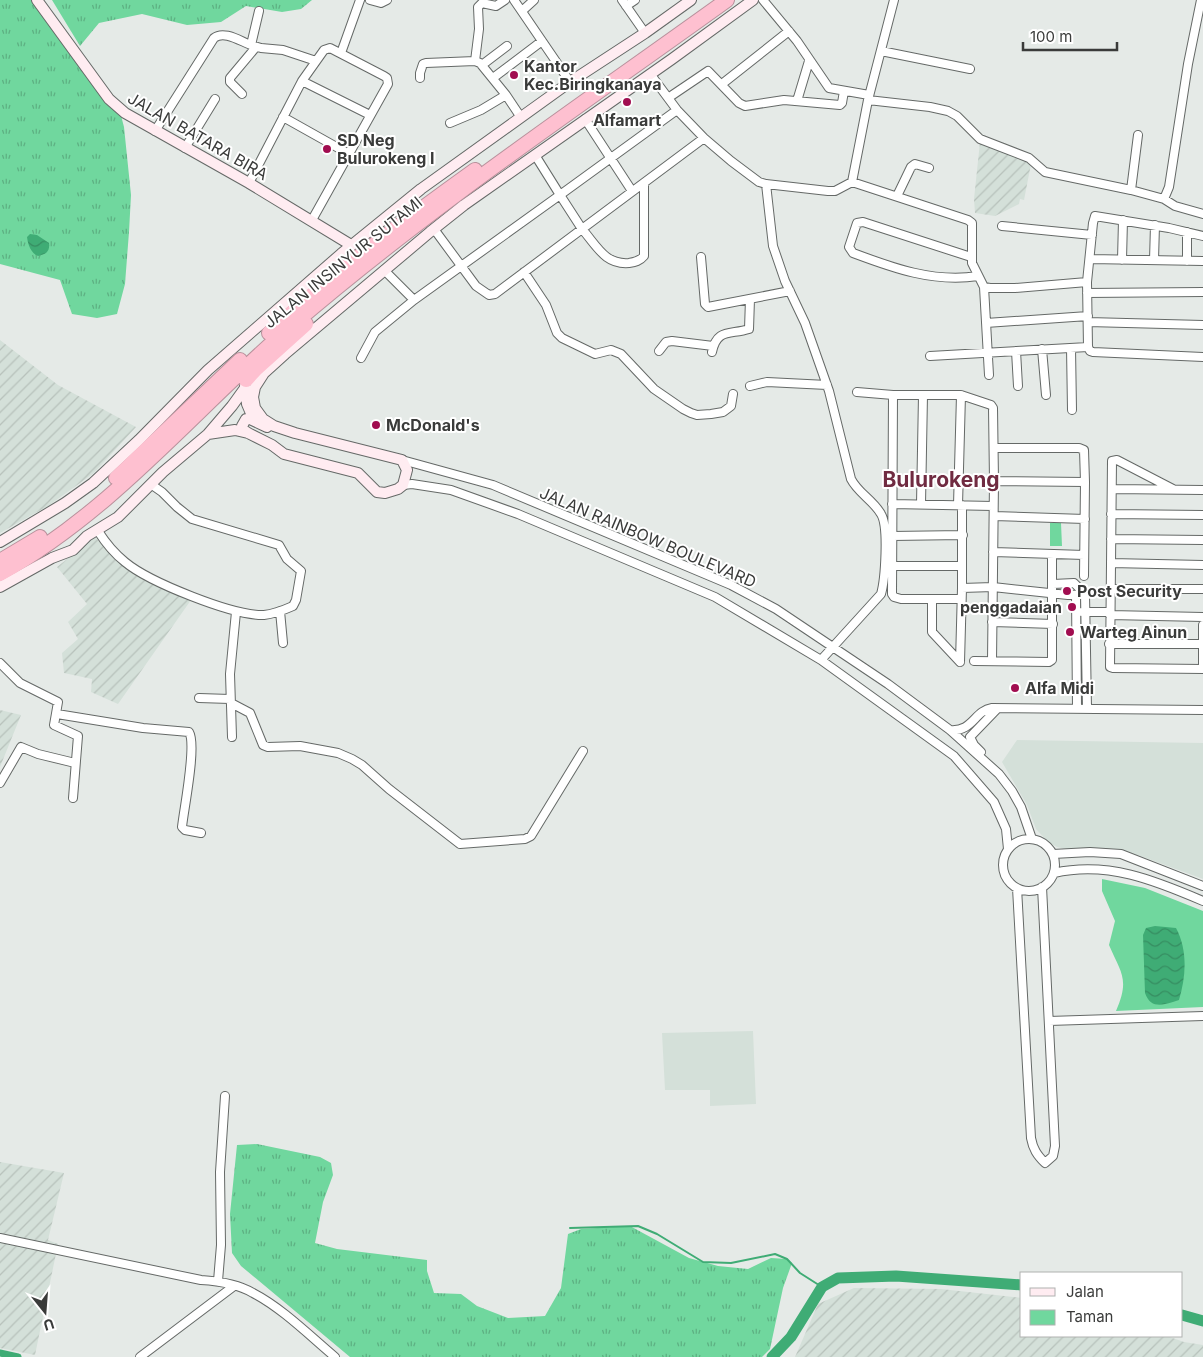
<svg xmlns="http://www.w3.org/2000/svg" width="1203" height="1357" viewBox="0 0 1203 1357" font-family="Inter,sans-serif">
<defs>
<pattern id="industrial-furrows" width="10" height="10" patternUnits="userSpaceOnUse" patternTransform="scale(1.25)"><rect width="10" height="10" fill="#d4e0d9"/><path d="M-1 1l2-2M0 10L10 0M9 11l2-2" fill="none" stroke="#b7c1bb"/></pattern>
<pattern id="grass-tufts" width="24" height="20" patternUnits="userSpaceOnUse" patternTransform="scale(1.25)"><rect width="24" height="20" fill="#70d79e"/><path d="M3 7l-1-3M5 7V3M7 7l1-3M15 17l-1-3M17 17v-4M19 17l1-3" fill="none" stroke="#5db082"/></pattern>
<pattern id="water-waves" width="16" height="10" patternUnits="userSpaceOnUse" patternTransform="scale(1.25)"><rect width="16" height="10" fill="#3fac75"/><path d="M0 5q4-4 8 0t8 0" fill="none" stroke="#368d61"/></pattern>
</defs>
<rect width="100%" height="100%" fill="#e5eae7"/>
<path fill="#d4e0d9" d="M 1017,740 L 1203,743 L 1203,879 L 1138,855 L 1094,849 L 1070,850 L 1057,847 L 1048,842 L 1036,829 L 1027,805 L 1002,762 Z
M 753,1031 L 756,1104 L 710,1106 L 710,1090 L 665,1090 L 662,1033 Z"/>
<path fill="url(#industrial-furrows)" d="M 980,142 L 1015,155 L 1031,164 L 1024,200 L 1020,199 L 1019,204 L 995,216 L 975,213 L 974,199 Z
M 0,340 L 58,385 L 136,427 L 94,473 L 48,506 L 0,533 Z
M 95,537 L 115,558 L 144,580 L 191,600 L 118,704 L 91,692 L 92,679 L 64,673 L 62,653 L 78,639 L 68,622 L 87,604 L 57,567 Z
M 0,710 L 21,715 L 0,767 Z
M 0,1162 L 64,1173 L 48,1240 L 58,1244 L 35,1355 L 0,1348 Z
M 854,1288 L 941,1289 L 1022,1298 L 1022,1336 L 1167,1336 L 1184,1342 L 1203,1345 L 1203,1357 L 795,1357 L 818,1304 Z"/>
<path fill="url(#grass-tufts)" d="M 0,0 L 38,0 L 118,104 L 124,127 L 131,195 L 129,232 L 125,284 L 117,314 L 97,318 L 72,314 L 60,280 L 0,264 Z
M 52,0 L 312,0 L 301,9 L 282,12 L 246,6 L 221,22 L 187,25 L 142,14 L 99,23 L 80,46 Z
M 257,1144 L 320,1157 L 331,1163 L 333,1175 L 323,1202 L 315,1243 L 337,1249 L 427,1260 L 427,1271 L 434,1293 L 461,1294 L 477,1306 L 508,1318 L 545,1316 L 561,1288 L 568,1234 L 581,1229 L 630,1226 L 689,1258 L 718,1266 L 748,1269 L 771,1258 L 787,1259 L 792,1263 L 783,1288 L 770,1349 L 762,1357 L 350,1357 L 241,1266 L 232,1253 L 230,1214 L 237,1145 Z"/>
<path fill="#70d79e" d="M 1050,523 L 1061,523 L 1062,546 L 1050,546 Z
M 1102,879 L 1145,888 L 1203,911 L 1203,1007 L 1116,1011 C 1130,979 1121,973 1109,945 L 1115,921 L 1102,891 Z"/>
<path fill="url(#water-waves)" d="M 30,234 L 37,235 L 49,243 C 50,252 46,254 38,256 C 31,253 28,245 27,237 Z
M 1155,926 L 1176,928 C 1188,950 1186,977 1179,1000 C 1164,1005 1151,1010 1145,993 L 1143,935 L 1146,928 Z"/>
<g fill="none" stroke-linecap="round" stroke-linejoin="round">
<path stroke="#3fac75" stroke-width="2" d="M 570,1228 L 638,1226 L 657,1234 L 703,1262 L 731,1263 L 775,1254 L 787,1259 L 800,1273 L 822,1287"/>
<path stroke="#3fac75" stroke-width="7" d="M 0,1353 L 18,1357"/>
<path stroke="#3fac75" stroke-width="11" d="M 1182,1315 L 1203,1321
M 772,1357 L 791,1337 L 822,1287 L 838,1278 L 896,1276 L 1022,1285"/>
<defs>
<path id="street" d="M 370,0 L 381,3 L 387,0
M 514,0 L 570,82
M 622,0 L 645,33
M 763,0 L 797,41 L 829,88 L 869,95
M 894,0 L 868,100 L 930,107 L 948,111 L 957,116 L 980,139 L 1029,158 L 1045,172 L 1131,190 L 1164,199 L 1175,206 L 1203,214
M 626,6 L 635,0
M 522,11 L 534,0
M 251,45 L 261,48 L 283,50 L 316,61
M 881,51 L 970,69
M 341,53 L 360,0
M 475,61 L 479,29 L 478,7 L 482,3 L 496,6 L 505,0
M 482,65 L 507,46
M 651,75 L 677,110 L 704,138 L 731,161 L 759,182 L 766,184 L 828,191 L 835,191 L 852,182
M 420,78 L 420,73 L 423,64 L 426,63 L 475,61 L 480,63 L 506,95 L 520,116
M 493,78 L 542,41
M 302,81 L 370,115
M 722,84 L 789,31
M 242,94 L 230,82 L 230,78 L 256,47
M 668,98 L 708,71 L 739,103 L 745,106 L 784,100 L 840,105 L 842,103 L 844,91
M 797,101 L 809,61
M 283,117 L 349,154
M 585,119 L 632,191
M 450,123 L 481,110 L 506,95
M 155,131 L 214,38 C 224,30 240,41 251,45 L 259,11
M 185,148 L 215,99
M 852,182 L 968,220 L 972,223 L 972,263 L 984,287 L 989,375
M 852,182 L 868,100
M 249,183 L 302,81 L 324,50 L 330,48 L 384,76 L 387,78 L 388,84 L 312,220
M 644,183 L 644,256 C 640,261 635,262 629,263 C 605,265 597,246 582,229 L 704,138
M 766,184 L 773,246 L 785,281 L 805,323 L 829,391 L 851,479 C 858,493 873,500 881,514 C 889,527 885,580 881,594 L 821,660
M 1131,190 L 1138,135
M 897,196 L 911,167 L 915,164 L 929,168
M 1164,199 L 1169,187 L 1188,64 L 1201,0
M 1002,226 L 1092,235
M 434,229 L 476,286 L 489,295 L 495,294 L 582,229 L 560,195 L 677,110
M 701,257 L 705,304 L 708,307 L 790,291
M 971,257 L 863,222 L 857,223 L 849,247 L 853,253 C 893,268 934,283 978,276
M 1090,259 L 1203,261
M 1122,260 L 1123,220
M 1154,260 L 1155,225
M 1187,261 L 1187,232
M 384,270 L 414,300
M 524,272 L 546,305 L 557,333 L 562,338 L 595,354 L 611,350 L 621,354 L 654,389 L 683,409 L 691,413 L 697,415 L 711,414 L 723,412 L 731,406 L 733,394
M 984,287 L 990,288 L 1015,288 L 1087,282
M 1087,293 L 1203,292
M 1088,322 L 1203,325
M 986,323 L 1088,316
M 1088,347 L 1090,351 L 1093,352 L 1203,357
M 1071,348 L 1072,410
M 1042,349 L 1046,395
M 659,351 L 666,342 L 672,341 L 713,346
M 1016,351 L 1018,386
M 712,352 C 717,328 730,335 749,329 L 750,299
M 930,356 L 1088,347 L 1087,282 L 1093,223 L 1095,216 L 1169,228 L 1203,236
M 361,358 L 375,332 L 414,300 L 560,195 L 535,155
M 750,386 L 767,382 L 827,385
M 857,392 L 893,395
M 994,448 L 1079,448 L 1084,450 L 1085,482 L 1084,576
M 402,460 L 493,485 L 731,585 L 776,609 L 888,684 L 950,730 L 999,774 L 1012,791 L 1021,807 L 1032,839
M 994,481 L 1085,482
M 403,485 L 412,484 L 451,490 L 518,514 L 715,597 L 821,660 L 954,756 L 994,802 L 1006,829 L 1008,849
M 1112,489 L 1203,490
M 1173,489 L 1117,460 L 1112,461 L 1110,667 L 1113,668 L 1203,669 L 1203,625
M 892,504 L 993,506
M 921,504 L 923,395
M 958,505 L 961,395
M 1111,514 L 1203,515
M 994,516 L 1085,519
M 98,531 C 105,542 115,554 125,562 C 149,582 233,616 264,615 C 274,614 284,610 293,606 L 296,600 L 301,571 L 287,559 L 279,545 L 192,519 L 177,507 L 162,492 L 152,485
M 892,536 L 963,535
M 1111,539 L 1203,540
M 993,552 L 1084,555
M 1111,563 L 1203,565
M 892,566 L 961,566
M 1053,584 L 1074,583 L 1085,594 L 1087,708
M 962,588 L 962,505
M 1111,589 L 1203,589
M 1076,595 L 1077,708
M 932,599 L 932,632 L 960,662
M 961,599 L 901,599 L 894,597 L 892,594 L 893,395 L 961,395 L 991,405 L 993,408 L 994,481 L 992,661
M 280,611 L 283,643
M 1082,612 L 1110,612
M 1110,615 L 1203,617
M 992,622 L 1053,624
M 1109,644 L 1203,644
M 974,661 L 1049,662 L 1052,660 L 1052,554
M 960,662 L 962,588 L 993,587 L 1068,595 L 1085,594
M 0,663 L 20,683 L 58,702 L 54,725 L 78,736 L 73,798
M 199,698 L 230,699
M 231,703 L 250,713 L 263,745 L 268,747 L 300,746 L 338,753 L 352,759 L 362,765 L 389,789 L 460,844 L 525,839 L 531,836 L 583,751
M 57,714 L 143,728 L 189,732 C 197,745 184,808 182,827 L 185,830 L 201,833
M 950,730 C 973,732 974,711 992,708 L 1203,710
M 232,737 L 230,674 L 236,612
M 981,752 L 974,745 L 970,737 L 997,709
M 0,783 L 21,747 L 38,754 L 75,763
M1003 865a26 26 0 1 1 52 0a26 26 0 1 1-52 0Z
M 1053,854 L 1090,852 L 1121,854 L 1203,886
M 1054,873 C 1108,861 1154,880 1203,901
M 1017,888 L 1031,1138 C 1033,1149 1037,1155 1045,1163 L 1053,1156 L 1055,1146 L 1042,887
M 1049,1021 L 1203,1016
M 0,1238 L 201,1280 C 218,1281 238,1284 253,1293 C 282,1308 310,1336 335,1357
M 218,1281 L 221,1245 L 220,1172 L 225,1096
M 140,1357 L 234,1286"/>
<path id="secondary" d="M 37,0 L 109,99 L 125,113 L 249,183 L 351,245
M 245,386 L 247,404 L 253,418
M 248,433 L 242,429 L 242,426 L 246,419 L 250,419 L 267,427
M 208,434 L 235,430 L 248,433 L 272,445 L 284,454 L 358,473 L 377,492 L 385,493 L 398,489 L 403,485 L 407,470 L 402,460 L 295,433 L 274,426 L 263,419 L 255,408 L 253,397 L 255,387 L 264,373 L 285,354 L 430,232 L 464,205 L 672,59 L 753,0
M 0,542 L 65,503 L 93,483 L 139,440 L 208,370 L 341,254 L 421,189 L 570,82 L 645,33 L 691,0
M 0,587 L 52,558 L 73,550 L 87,536 L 118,517 L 163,472 L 208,434 L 232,406 L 245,388"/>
<path id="highway" d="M 269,333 C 333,274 404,221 475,170
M 246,380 L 256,369 L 306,324
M 116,478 L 240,360
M 0,561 L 40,537
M 0,574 C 113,511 194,410 290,327 C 428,208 580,106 727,0"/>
</defs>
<use href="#street" stroke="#656967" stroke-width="10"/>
<use href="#secondary" stroke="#656967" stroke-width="12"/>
<use href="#highway" stroke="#b9919c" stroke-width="16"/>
<use href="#street" stroke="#fff" stroke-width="8"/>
<use href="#secondary" stroke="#ffecf1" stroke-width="10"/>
<use href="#highway" stroke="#fec0d0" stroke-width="14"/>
</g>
<g fill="#a10d50" stroke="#fff" stroke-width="2">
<circle cx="514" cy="75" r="5"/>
<circle cx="627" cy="102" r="5"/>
<circle cx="327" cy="149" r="5"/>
<circle cx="376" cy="425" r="5"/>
<circle cx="1067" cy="591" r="5"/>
<circle cx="1072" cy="607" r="5"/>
<circle cx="1070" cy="632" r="5"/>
<circle cx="1015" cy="688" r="5"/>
</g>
<g text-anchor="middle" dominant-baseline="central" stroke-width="4" stroke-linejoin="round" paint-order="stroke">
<g font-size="16" font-weight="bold" fill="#3a3b3a" stroke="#fff" text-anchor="start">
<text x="524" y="66">Kantor<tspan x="524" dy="18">Kec.Biringkanaya</tspan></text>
<text x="627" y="120" text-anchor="middle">Alfamart</text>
<text x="337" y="140">SD Neg<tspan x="337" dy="18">Bulurokeng I</tspan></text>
<text x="386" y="425">McDonald's</text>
<text x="1077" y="591">Post Security</text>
<text x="1062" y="607" text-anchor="end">penggadaian</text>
<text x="1080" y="632">Warteg Ainun</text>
<text x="1025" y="688">Alfa Midi</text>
</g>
<g font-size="16" fill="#3a3b3a" stroke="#fff">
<text transform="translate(198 136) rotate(30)">JALAN BATARA BIRA</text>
<text transform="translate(343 262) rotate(-39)">JALAN INSINYUR SUTAMI</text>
<text transform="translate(648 537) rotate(23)">JALAN RAINBOW BOULEVARD</text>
</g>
<g font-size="21" font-weight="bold" fill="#702b41" stroke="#fff">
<text x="941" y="479">Bulurokeng</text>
</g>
</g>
<rect x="1020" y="1272" width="162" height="65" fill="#ffffff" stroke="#b0b1b0"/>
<rect x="1030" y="1288" width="25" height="8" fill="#ffecf1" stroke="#b0b1b0"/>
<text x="1066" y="1297" font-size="15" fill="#3a3b3a">Jalan</text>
<rect x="1030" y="1310" width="25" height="15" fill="#70d79e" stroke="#b0b1b0"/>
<text x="1066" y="1322" font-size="15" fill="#3a3b3a">Taman</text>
<g transform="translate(45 1312) rotate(163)" stroke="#ffffff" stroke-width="4" paint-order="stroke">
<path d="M0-4L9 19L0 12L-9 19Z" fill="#3a3b3a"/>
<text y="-8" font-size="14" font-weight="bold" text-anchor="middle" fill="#3a3b3a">U</text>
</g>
<path d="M1023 42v8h94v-8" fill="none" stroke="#3a3b3a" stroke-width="2.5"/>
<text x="1030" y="42" font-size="15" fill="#3a3b3a" stroke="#ffffff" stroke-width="4" paint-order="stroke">100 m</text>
</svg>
